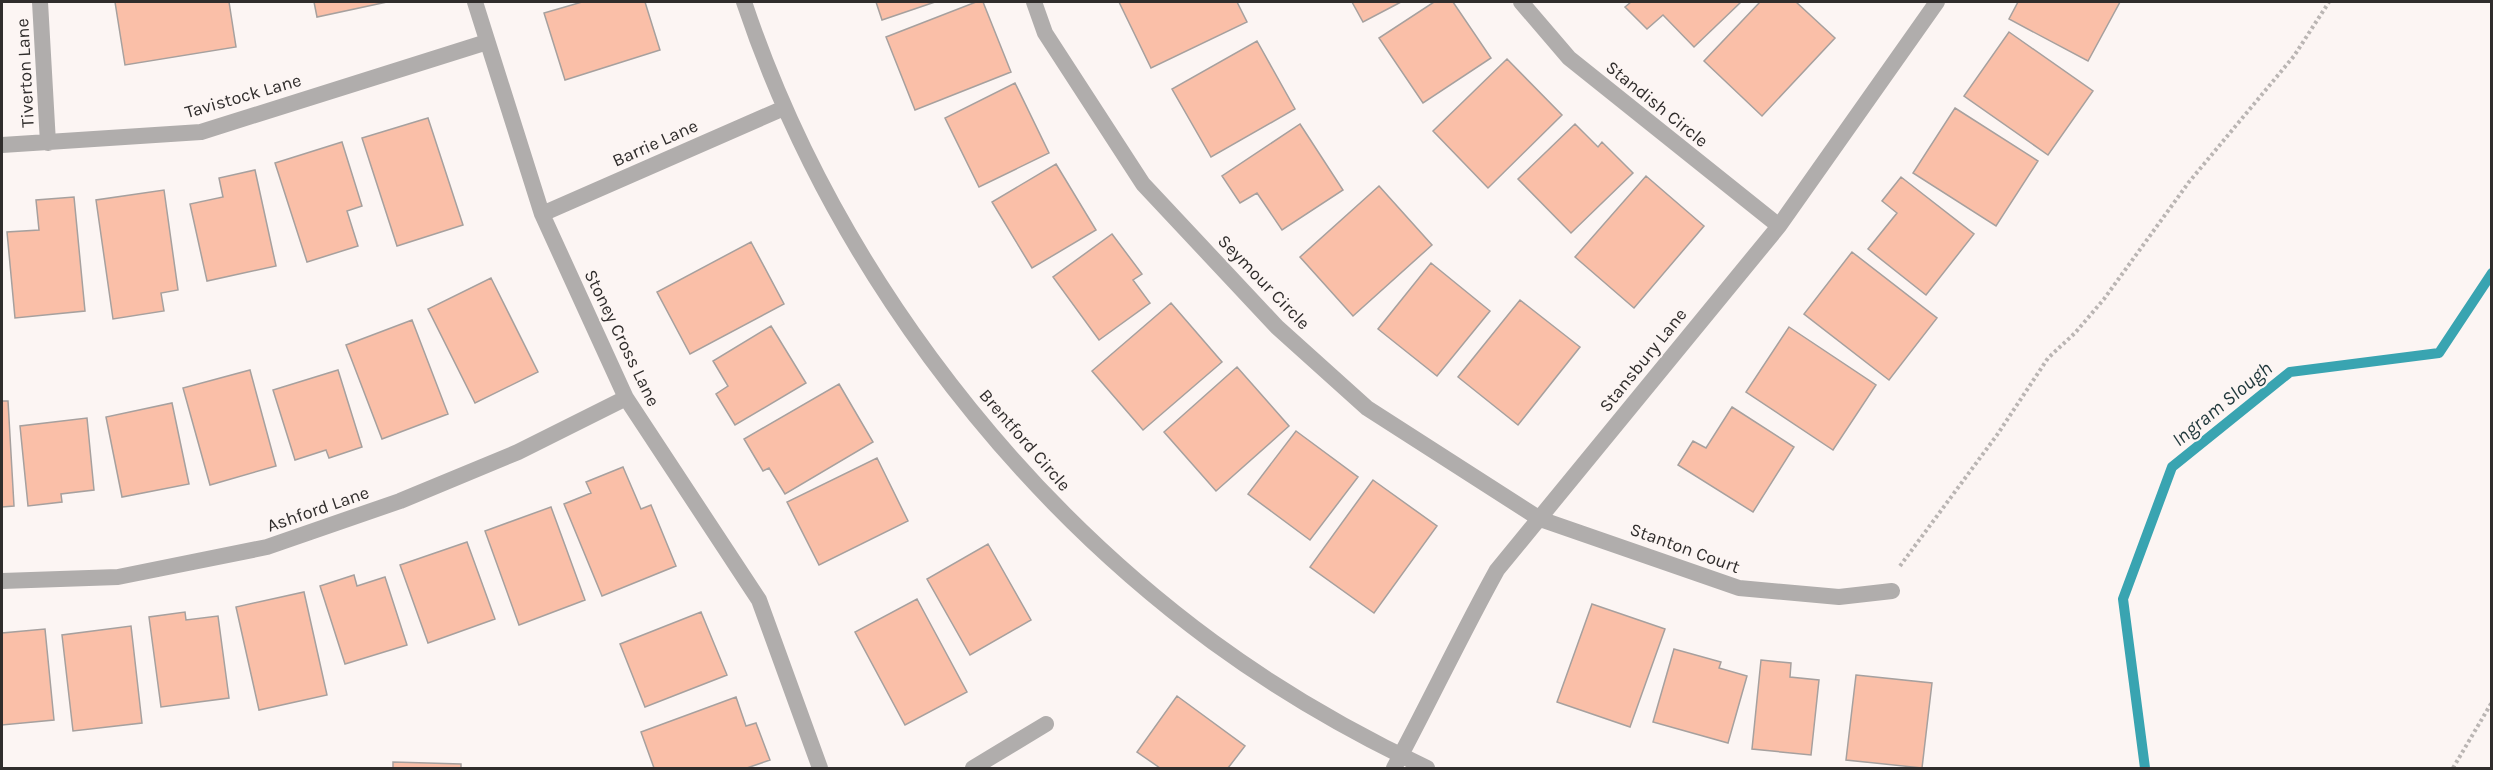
<svg xmlns="http://www.w3.org/2000/svg" width="2493" height="770" viewBox="0 0 2493 770" font-family="Karla,sans-serif">
<rect width="100%" height="100%" fill="#fcf5f3"/>
<g fill="none" stroke-linecap="round" stroke-linejoin="round">
<path stroke="#39a4b1" stroke-width="10" d="M 2145,768 L 2123,599 L 2172,467 L 2290,372 L 2439,353 L 2492,273"/>
</g>
<path fill="#fabfa8" stroke="#a6a09e" stroke-width="1.5" d="M 115,2 L 229,2 L 236,47 L 125,65 Z
M 314,2 L 387,2 L 317,17 Z
M 582,2 L 645,2 L 660,50 L 565,80 L 544,13 Z
M 876,2 L 935,2 L 882,20 Z
M 976,2 L 983,2 L 1011,72 L 915,110 L 886,37 Z
M 1119,2 L 1237,2 L 1247,22 L 1151,68 Z
M 1352,2 L 1401,2 L 1363,22 Z
M 1434,2 L 1453,2 L 1491,58 L 1423,103 L 1379,38 Z
M 1631,2 L 1741,2 L 1694,47 L 1663,15 L 1647,29 L 1625,7 Z
M 1760,2 L 1796,2 L 1835,38 L 1762,116 L 1704,61 Z
M 2018,2 L 2120,2 L 2088,61 L 2009,19 Z
M 2009,32 L 2093,91 L 2048,155 L 1964,96 Z
M 1257,41 L 1295,109 L 1211,157 L 1172,89 Z
M 1507,59 L 1562,115 L 1488,188 L 1433,131 Z
M 1015,83 L 1049,153 L 979,187 L 945,118 Z
M 1955,108 L 2038,161 L 1996,226 L 1913,173 Z
M 428,118 L 463,225 L 397,246 L 362,138 Z
M 1300,124 L 1343,190 L 1282,230 L 1257,193 L 1240,203 L 1222,176 Z
M 1575,124 L 1598,147 L 1602,142 L 1633,173 L 1571,233 L 1518,179 Z
M 342,142 L 362,206 L 347,211 L 358,246 L 307,262 L 275,163 Z
M 1056,164 L 1096,230 L 1032,268 L 992,202 Z
M 255,170 L 276,266 L 207,281 L 190,204 L 223,197 L 219,178 Z
M 1646,176 L 1704,226 L 1634,308 L 1575,257 Z
M 1901,177 L 1974,234 L 1926,295 L 1868,249 L 1897,213 L 1882,201 Z
M 1379,186 L 1432,245 L 1353,316 L 1300,257 Z
M 164,190 L 178,290 L 161,293 L 164,311 L 113,319 L 96,200 Z
M 74,197 L 85,311 L 15,318 L 7,232 L 39,230 L 36,200 Z
M 1112,234 L 1142,274 L 1133,280 L 1150,303 L 1099,340 L 1053,277 Z
M 751,242 L 784,304 L 690,354 L 657,292 Z
M 1852,252 L 1937,318 L 1889,380 L 1804,314 Z
M 1431,263 L 1490,311 L 1437,376 L 1378,329 Z
M 491,278 L 538,372 L 475,403 L 428,309 Z
M 1520,300 L 1580,347 L 1518,425 L 1458,377 Z
M 1171,303 L 1222,362 L 1143,430 L 1092,371 Z
M 412,320 L 448,414 L 382,439 L 346,345 Z
M 771,326 L 806,383 L 735,425 L 716,394 L 728,386 L 713,361 Z
M 1789,327 L 1876,385 L 1833,450 L 1746,392 Z
M 1237,367 L 1289,426 L 1216,491 L 1164,432 Z
M 250,370 L 276,466 L 210,485 L 183,388 Z
M 338,370 L 362,447 L 329,458 L 326,450 L 295,460 L 273,390 Z
M 839,384 L 873,442 L 785,494 L 769,468 L 763,471 L 744,439 Z
M 2,401 L 8,401 L 14,506 L 2,507 Z
M 172,403 L 189,484 L 122,497 L 106,417 Z
M 1732,407 L 1794,447 L 1753,512 L 1678,465 L 1693,441 L 1706,448 Z
M 87,418 L 94,490 L 61,494 L 62,502 L 28,506 L 20,426 Z
M 1296,431 L 1358,477 L 1310,540 L 1248,494 Z
M 877,458 L 908,521 L 819,565 L 787,502 Z
M 623,467 L 641,509 L 651,505 L 676,566 L 602,596 L 564,504 L 591,493 L 586,482 Z
M 1373,480 L 1437,526 L 1374,613 L 1310,567 Z
M 551,507 L 585,600 L 519,625 L 485,531 Z
M 467,542 L 495,619 L 428,643 L 400,565 Z
M 988,544 L 1031,620 L 970,655 L 927,579 Z
M 354,575 L 357,586 L 385,577 L 407,645 L 345,664 L 320,586 Z
M 304,592 L 327,695 L 259,710 L 236,607 Z
M 917,599 L 967,692 L 905,725 L 855,632 Z
M 1592,604 L 1665,629 L 1630,727 L 1557,702 Z
M 185,612 L 186,620 L 218,616 L 229,698 L 161,707 L 149,617 Z
M 701,612 L 727,675 L 645,707 L 620,644 Z
M 131,626 L 142,723 L 73,731 L 62,635 Z
M 45,629 L 54,720 L 2,725 L 2,633 Z
M 1674,649 L 1721,662 L 1719,668 L 1747,676 L 1728,743 L 1653,722 Z
M 1761,660 L 1791,663 L 1790,677 L 1819,680 L 1811,755 L 1752,749 Z
M 1856,675 L 1932,683 L 1922,768 L 1846,760 Z
M 1177,696 L 1245,746 L 1228,768 L 1160,768 L 1137,752 Z
M 736,697 L 746,726 L 756,723 L 770,760 L 747,768 L 654,768 L 641,732 Z
M 393,762 L 461,764 L 461,768 L 393,768 Z"/>
<g fill="none" stroke-linecap="round" stroke-linejoin="round">
<path stroke="#bab5b3" stroke-width="4" stroke-dasharray="3 3" stroke-linecap="butt" d="M 1900,566 L 1997,435 L 2048,358 L 2075,333 L 2104,299 L 2189,182 L 2294,56 L 2329,2
M 2453,768 L 2492,702"/>
<path stroke="#b0adac" stroke-width="16" d="M 40,2 L 48,143
M 475,2 L 542,214 L 626,398 L 759,600 L 820,768
M 744,2 C 828,253 1000,485 1213,642 C 1280,691 1353,733 1427,768
M 1034,2 L 1045,33 L 1143,184 L 1277,327 L 1367,408 L 1540,519 L 1739,588 L 1839,597 L 1892,591
M 1521,2 L 1569,58 L 1779,226
M 2,145 L 201,132 L 487,42
M 542,214 L 784,108
M 2,581 L 118,577 L 267,547 L 400,501 L 518,452 L 626,398
M 973,768 L 1046,724
M 1394,768 C 1429,703 1461,635 1497,570 L 1779,226 L 1937,2"/>
</g>
<g text-anchor="middle" dominant-baseline="central" stroke-width="4.5" stroke-linejoin="round" paint-order="stroke">
<g font-size="18" fill="#302d2c" stroke="#fcf5f3">
<text transform="translate(25 73) rotate(-93)">Tiverton Lane</text>
<text transform="translate(243 96) rotate(-16)">Tavistock Lane</text>
<text transform="translate(1657 104) rotate(39)">Standish Circle</text>
<text transform="translate(655 143) rotate(-24)">Barrie Lane</text>
<text transform="translate(1264 282) rotate(46)">Seymour Circle</text>
<text transform="translate(622 338) rotate(64)">Stoney Cross Lane</text>
<text transform="translate(1643 360) rotate(-51)">Stansbury Lane</text>
<text transform="translate(1025 440) rotate(49)">Brentford Circle</text>
<text transform="translate(318 509) rotate(-19)">Ashford Lane</text>
<text transform="translate(1685 548) rotate(20)">Stanton Court</text>
</g>
<g font-size="20" font-style="italic" fill="#1d363a" stroke="#fcf5f3">
<text transform="translate(2222 404) rotate(-39)">Ingram Slough</text>
</g>
</g>
<rect width="2493" height="770" fill="none" stroke="#302d2c" stroke-width="6"/>
</svg>
